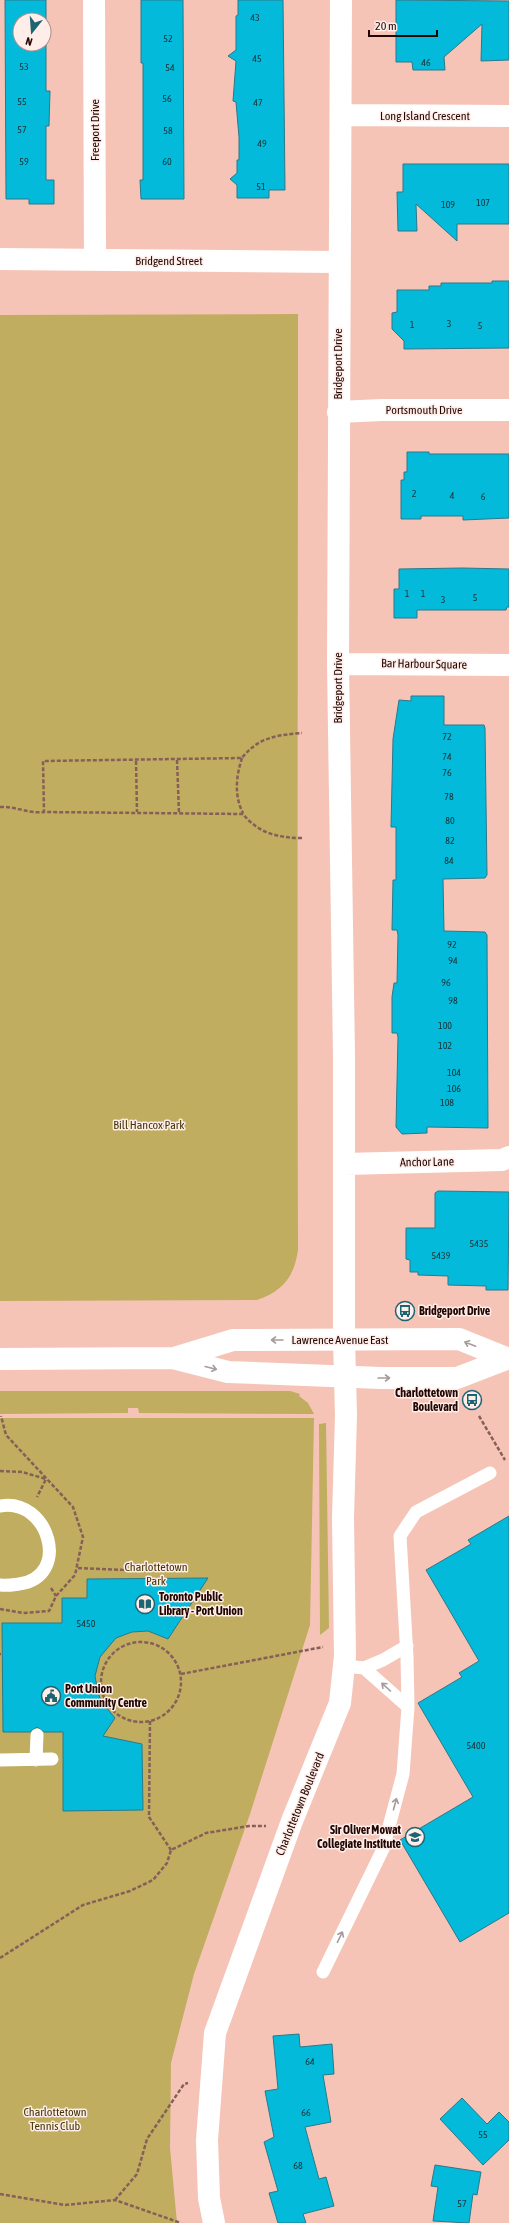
<svg xmlns="http://www.w3.org/2000/svg" width="509" height="2223" viewBox="0 0 509 2223" font-family="'Asap Condensed',sans-serif">
<rect width="100%" height="100%" fill="#f5c4b7"/>
<path fill="#c0ad60" d="M 298,314 C 298,626 297,938 298,1250 C 294,1277 283,1291 257,1300 L 0,1301 L 0,315 Z
M 0,1391 L 290,1391 L 300,1394 L 299,1396 L 308,1403 L 314,1414 L 139,1413 L 138,1408 L 128,1408 L 128,1413 L 0,1414 Z
M 0,1418 L 314,1418 L 310,1625 L 250,1814 L 194,1974 L 171,2063 L 170,2148 L 177,2223 L 0,2223 Z
M 326,1423 L 329,1628 L 320,1635 L 319,1424 Z"/>
<path fill="#03bada" stroke="#2a798b" fill-rule="evenodd" d="M 5,0 L 46,0 L 46,91 L 50,91 L 49,126 L 46,126 L 46,180 L 54,180 L 54,204 L 29,204 L 29,199 L 6,199 ZM 20,20 L 44,20 L 44,44 L 20,44 Z
M 141,0 L 183,0 L 184,199 L 141,199 L 140,180 L 143,180 L 143,63 L 141,63 Z
M 238,0 L 283,0 L 285,190 L 269,190 L 269,198 L 237,198 L 237,185 L 230,179 L 237,173 L 237,160 L 239,160 L 239,137 L 236,102 L 233,101 L 236,61 L 228,56 L 236,50 L 236,16 L 238,15 Z
M 396,0 L 509,1 L 509,60 L 481,61 L 482,24 L 444,57 L 445,70 L 413,70 L 412,62 L 396,62 Z
M 403,164 L 509,164 L 509,224 L 457,224 L 457,241 L 416,204 L 417,231 L 398,231 L 397,192 L 403,192 Z
M 492,281 L 509,281 L 509,348 L 404,349 L 404,341 L 392,329 L 392,313 L 397,312 L 397,290 L 429,290 L 429,286 L 441,286 L 441,283 L 492,283 Z
M 407,452 L 429,452 L 429,454 L 509,454 L 509,518 L 463,520 L 463,516 L 421,516 L 421,519 L 401,519 L 401,480 L 404,480 L 404,472 L 407,472 Z
M 462,568 L 509,569 L 509,607 L 507,607 L 506,610 L 417,610 L 417,618 L 394,618 L 394,589 L 399,589 L 399,569 Z
M 411,696 L 444,696 L 444,725 L 484,725 L 485,728 L 487,875 L 485,878 L 443,879 L 444,931 L 485,932 L 487,935 L 488,1128 L 427,1127 L 427,1133 L 402,1134 L 396,1127 L 398,1037 L 397,1033 L 392,1033 L 392,997 L 394,983 L 397,983 L 398,935 L 397,930 L 392,930 L 393,880 L 396,880 L 396,827 L 391,827 L 393,739 L 399,700 L 411,701 Z
M 438,1191 L 509,1192 L 508,1290 L 486,1290 L 486,1286 L 448,1285 L 448,1276 L 418,1275 L 418,1272 L 410,1272 L 410,1260 L 406,1259 L 406,1228 L 435,1228 L 435,1193 Z
M 509,1516 L 509,1913 L 460,1942 L 400,1840 L 473,1797 L 418,1703 L 462,1677 L 459,1673 L 479,1661 L 426,1570 L 471,1544 L 468,1540 Z
M 208,1578 L 168,1639 L 148,1631 L 132,1632 L 116,1638 L 100,1657 L 95,1676 L 98,1692 L 101,1701 L 115,1718 L 103,1736 L 142,1744 L 143,1810 L 63,1811 L 63,1732 L 44,1732 L 37,1727 L 30,1732 L 3,1732 L 2,1623 L 62,1623 L 62,1598 L 87,1598 L 87,1579 Z
M 299,2034 L 300,2047 L 332,2044 L 334,2074 L 323,2075 L 331,2122 L 305,2127 L 319,2179 L 326,2177 L 334,2206 L 303,2214 L 306,2223 L 278,2223 L 269,2193 L 278,2191 L 264,2142 L 274,2137 L 265,2091 L 278,2089 L 273,2036 Z
M 462,2098 L 487,2124 L 499,2112 L 509,2122 L 509,2140 L 483,2165 L 440,2119 Z
M 435,2165 L 481,2172 L 477,2195 L 473,2194 L 469,2223 L 433,2221 L 438,2187 L 431,2186 Z"/>
<g fill="none" stroke-linecap="round" stroke-linejoin="round">
<path stroke="#866058" stroke-width="2.5" stroke-dasharray="4 2" stroke-linecap="butt" d="M 242,758 C 236,776 234,796 243,813
M 177,760 L 179,813
M 136,761 L 137,812
M 0,807 C 15,806 29,814 44,812
M 302,838 C 278,838 258,833 243,814 L 44,812 L 43,761 L 242,758 C 258,737 278,735 302,733
M 479,1416 L 505,1460
M 0,1471 L 22,1472 L 46,1479 L 37,1497
M 78,1568 L 127,1570
M 51,1588 L 56,1596
M 0,1609 L 23,1613 L 49,1611 L 56,1596 L 75,1575 L 83,1537 L 73,1507 L 6,1435 L 1,1416
M101 1682a40 40 0 1 1 80 0a40 40 0 1 1-80 0Z
M 0,1654 L 1,1654
M 181,1674 L 323,1647
M 150,1721 L 149,1817 L 171,1850
M 0,1958 L 83,1905 L 130,1891 L 153,1880 L 167,1863 L 171,1850 L 206,1833 L 249,1826 L 266,1826
M 0,2194 L 65,2205 L 115,2200 L 181,2223
M 115,2200 L 137,2174 L 147,2139 L 184,2084 L 188,2083"/>
<path stroke="#fff" stroke-width="13" d="M 0,1506 C 49,1497 72,1577 19,1584 C 12,1585 6,1586 0,1585
M 345,1666 L 364,1668 L 383,1660 L 407,1646
M 364,1668 L 408,1707
M 0,1760 L 52,1759
M 36,1760 L 37,1735
M 323,1972 L 383,1849 L 403,1774 L 408,1707 L 407,1657 L 400,1536 L 416,1512 L 490,1473"/>
<path stroke="#fff" stroke-width="22" d="M 94,0 L 95,260
M 341,115 L 509,116
M 0,259 L 339,262
M 338,412 L 382,410 L 509,410
M 338,664 L 509,665
M 345,1164 L 502,1160 L 509,1157
M 214,2223 L 209,2198 L 207,2140 L 215,2033 L 292,1821 L 340,1703 L 345,1656 L 343,1518 L 346,1415 L 344,1340 L 344,1056 L 338,664 L 341,0"/>
<path stroke="#fff" stroke-width="22" d="M 174,1358 L 233,1340 L 459,1339 L 506,1358
M 0,1359 L 173,1358 L 228,1372 L 381,1378 L 457,1378 L 509,1358"/>
</g>
<defs><path id="oneway-shaft" d="M-6 0H5M1.5-3L5.5 0L1.5 3" fill="none" stroke-width="1.6" stroke-linecap="round" stroke-linejoin="round"/></defs>
<g stroke="#a69b9a">
<use href="#oneway-shaft" transform="translate(277 1340) rotate(-180)"/>
<use href="#oneway-shaft" transform="translate(470 1344) rotate(-159)"/>
<use href="#oneway-shaft" transform="translate(211 1368) rotate(14)"/>
<use href="#oneway-shaft" transform="translate(384 1378)"/>
<use href="#oneway-shaft" transform="translate(386 1687) rotate(-138)"/>
<use href="#oneway-shaft" transform="translate(395 1804) rotate(-75)"/>
<use href="#oneway-shaft" transform="translate(340 1937) rotate(-64)"/>
</g>
<defs>
<symbol id="bus-ring" viewBox="-11 -11 22 22"><circle r="9.5" fill="#ffede9" stroke="#1d6473" stroke-width="1.5"/><path d="M-5-6H5V4H4V6H2V4H-2V6H-4V4H-5ZM-3.5-4V0h7V-4ZM-3.5 1.2v1.5H-2V1.2ZM2 1.2v1.5H3.5V1.2Z" fill="#1d6473"/></symbol>
<symbol id="library-ring" viewBox="-11 -11 22 22"><circle r="9.5" fill="#ffede9" stroke="#1d6473" stroke-width="1.5"/><path d="M-6-4Q-3-5.5-.7-3.5V5Q-3 3-6 4ZM6-4Q3-5.5 .7-3.5V5Q3 3 6 4Z" fill="#1d6473"/></symbol>
<symbol id="civic-ring" viewBox="-11 -11 22 22"><circle r="9.5" fill="#ffede9" stroke="#1d6473" stroke-width="1.5"/><path d="M-.6-6.5H3V-4.5H.6V-3L4-1V1h2V6H-6V1h2V-1L-.6-3ZM-1.2 2.5V6h2.4V2.5Z" fill="#1d6473"/></symbol>
<symbol id="school-ring" viewBox="-11 -11 22 22"><circle r="9.5" fill="#ffede9" stroke="#1d6473" stroke-width="1.5"/><path d="M0-5L7-2L0 1L-7-2ZM-4 1L0 2.5L4 1V4Q0 6-4 4Z" fill="#1d6473"/></symbol>
</defs>
<g fill-rule="evenodd">
<use href="#bus-ring" x="394" y="1300" width="22" height="22"/>
<use href="#bus-ring" x="461" y="1389" width="22" height="22"/>
<use href="#library-ring" x="134" y="1593" width="22" height="22"/>
<use href="#civic-ring" x="40" y="1685" width="22" height="22"/>
<use href="#school-ring" x="404" y="1826" width="22" height="22"/>
</g>
<g text-anchor="middle" dominant-baseline="central" stroke-width="3" stroke-linejoin="round" paint-order="stroke">
<g font-size="10" fill="#1a3338">
<text x="255" y="17">43</text>
<text x="168" y="38">52</text>
<text x="257" y="58">45</text>
<text x="426" y="62">46</text>
<text x="24" y="66">53</text>
<text x="170" y="67">54</text>
<text x="167" y="98">56</text>
<text x="22" y="101">55</text>
<text x="258" y="102">47</text>
<text x="22" y="129">57</text>
<text x="168" y="130">58</text>
<text x="262" y="143">49</text>
<text x="24" y="161">59</text>
<text x="167" y="161">60</text>
<text x="261" y="186">51</text>
<text x="483" y="202">107</text>
<text x="448" y="204">109</text>
<text x="449" y="323">3</text>
<text x="412" y="324">1</text>
<text x="480" y="325">5</text>
<text x="414" y="493">2</text>
<text x="452" y="495">4</text>
<text x="483" y="496">6</text>
<text x="407" y="593">1</text>
<text x="423" y="593">1</text>
<text x="475" y="597">5</text>
<text x="443" y="599">3</text>
<text x="447" y="736">72</text>
<text x="447" y="756">74</text>
<text x="447" y="772">76</text>
<text x="449" y="796">78</text>
<text x="450" y="820">80</text>
<text x="450" y="840">82</text>
<text x="449" y="860">84</text>
<text x="452" y="944">92</text>
<text x="453" y="960">94</text>
<text x="446" y="982">96</text>
<text x="453" y="1000">98</text>
<text x="445" y="1025">100</text>
<text x="445" y="1045">102</text>
<text x="454" y="1072">104</text>
<text x="454" y="1088">106</text>
<text x="447" y="1102">108</text>
<text x="479" y="1243">5435</text>
<text x="441" y="1255">5439</text>
<text x="86" y="1623">5450</text>
<text x="476" y="1745">5400</text>
<text x="310" y="2061">64</text>
<text x="306" y="2112">66</text>
<text x="483" y="2134">55</text>
<text x="298" y="2165">68</text>
<text x="462" y="2203">57</text>
</g>
<g font-size="12" fill="#210602" stroke="#ffede9">
<text x="425" y="116">Long Island Crescent</text>
<text transform="translate(95 130) rotate(-90)">Freeport Drive</text>
<text x="169" y="261">Bridgend Street</text>
<text transform="translate(338 364) rotate(-90)">Bridgeport Drive</text>
<text x="424" y="410">Portsmouth Drive</text>
<text transform="translate(424 664) rotate(1)">Bar Harbour Square</text>
<text transform="translate(338 688) rotate(-90)">Bridgeport Drive</text>
<text transform="translate(427 1162) rotate(-1)">Anchor Lane</text>
<text x="340" y="1340">Lawrence Avenue East</text>
<text transform="translate(300 1804) rotate(-68)">Charlottetown Boulevard</text>
</g>
<g font-size="12" fill="#403506" stroke="#ffede9">
<text x="149" y="1125">Bill Hancox Park</text>
<text x="156" y="1567">Charlottetown<tspan x="156" dy="14">Park</tspan></text>
<text x="55" y="2112">Charlottetown<tspan x="55" dy="14">Tennis Club</tspan></text>
</g>
<g font-size="12" font-weight="bold" fill="#210602" stroke="#ffede9" text-anchor="start">
<text x="419" y="1311">Bridgeport Drive</text>
<text x="458" y="1393" text-anchor="end">Charlottetown<tspan x="458" dy="14">Boulevard</tspan></text>
<text x="159" y="1597">Toronto Public<tspan x="159" dy="14">Library - Port Union</tspan></text>
<text x="65" y="1689">Port Union<tspan x="65" dy="14">Community Centre</tspan></text>
<text x="401" y="1830" text-anchor="end">Sir Oliver Mowat<tspan x="401" dy="14">Collegiate Institute</tspan></text>
</g>
</g>
<g transform="translate(32 32) rotate(197)"><circle r="19" fill="#ffede9" stroke="#a6918d"/>
<path d="M0-3L7 15L0 10L-7 15Z" fill="#1d6473"/>
<text y="-6" font-size="11" font-weight="bold" text-anchor="middle" fill="#210602">N</text>
</g>
<path d="M369 30v6h68v-6" fill="none" stroke="#210602" stroke-width="2"/>
<text x="375" y="30" font-size="12" fill="#210602" stroke="#ffede9" stroke-width="3" paint-order="stroke">20 m</text>
</svg>
